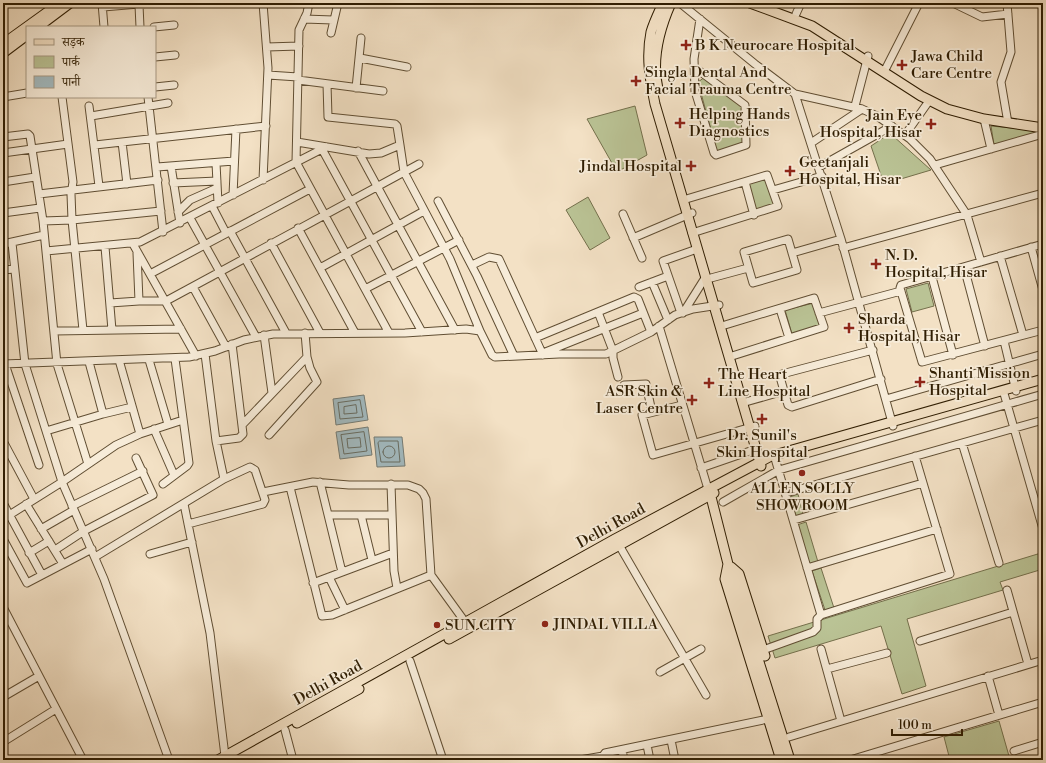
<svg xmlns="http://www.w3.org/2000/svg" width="1046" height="763" viewBox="0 0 1046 763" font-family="'Libre Bodoni','Noto Serif Devanagari',serif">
<rect width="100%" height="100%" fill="#f3e1c5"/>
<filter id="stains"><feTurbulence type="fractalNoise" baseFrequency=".005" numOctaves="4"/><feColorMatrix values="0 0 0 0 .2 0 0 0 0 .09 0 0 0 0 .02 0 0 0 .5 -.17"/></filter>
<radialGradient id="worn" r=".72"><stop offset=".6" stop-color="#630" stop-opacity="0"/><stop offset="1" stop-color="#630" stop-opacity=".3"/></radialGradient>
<path fill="#bac395" stroke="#74704c" d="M 705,77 L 743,107 L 744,144 L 717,152 L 698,82 Z
M 635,106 L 647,155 L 617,172 L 587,119 Z
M 991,126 L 1043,131 L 994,145 Z
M 892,135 L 931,170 L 884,184 L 871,146 L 886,136 Z
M 768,178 L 775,205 L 755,211 L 748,183 Z
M 588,197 L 610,238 L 590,250 L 566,210 Z
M 928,283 L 934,306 L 912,312 L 906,289 Z
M 814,303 L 820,327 L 792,334 L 785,310 Z
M 798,494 L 803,514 L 796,516 L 790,497 Z
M 806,522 L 818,562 L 810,565 L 797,525 Z
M 1041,553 L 1043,569 L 1000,582 L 1003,590 L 907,619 L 926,686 L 902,694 L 881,626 L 775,658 L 768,636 Z
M 821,568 L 834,608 L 825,610 L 812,571 Z
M 999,721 L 1009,756 L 995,760 L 950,760 L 944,737 Z"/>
<path fill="#a2bac0" stroke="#747b74" d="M 364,395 L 368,420 L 336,425 L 333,399 Z
M 368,427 L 372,455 L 340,459 L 336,432 Z
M 374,437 L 402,437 L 405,466 L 377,467 Z"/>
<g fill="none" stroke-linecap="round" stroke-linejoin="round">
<path stroke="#686c61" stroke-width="1" d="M 360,400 L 363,417 L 340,419 L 338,403 Z
M 356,405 L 357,413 L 344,414 L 344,407 Z
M 364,432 L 367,451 L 344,454 L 341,435 Z
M 360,438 L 361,447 L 348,448 L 347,439 Z
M 380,441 L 398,441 L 400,462 L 381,462 L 378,443 Z
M383 452a6 6 0 1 1 12 0a6 6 0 1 1-12 0Z"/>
<defs>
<path id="minor" d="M 102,3 L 104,27
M 309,3 L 307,13 L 299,30 L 296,162 L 389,333
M 680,3 L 755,64 L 795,94 L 862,109 L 877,116 L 910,139 L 930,159 L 967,215 L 981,262
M 953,3 L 982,17 L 1008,14
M 1007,3 L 1011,52 L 1001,82 L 1008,123
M 139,5 L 140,27
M 103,7 L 151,3
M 796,14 L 801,3
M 304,19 L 333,20
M 154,27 L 174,25
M 331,33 L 338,3
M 267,47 L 299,46
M 155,57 L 175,55
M 360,58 L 407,67
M 694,67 L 745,105 L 746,145 L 716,155 L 714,153 L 695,91 L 694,59 L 700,19
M 886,68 L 919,3
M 268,75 L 298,77
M 298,80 L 383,91
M 327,84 L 328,117 L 395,124 L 397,126 L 400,145
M 155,87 L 174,85
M 356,88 L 361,38
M 795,94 L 841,239 L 893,426
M 3,97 L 27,93
M 62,97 L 73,182 L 71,194 L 72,220 L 83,330
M 148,97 L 163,232
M 89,106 L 99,186
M 855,106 L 868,56
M 91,116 L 168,103
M 984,119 L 991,149
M 905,135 L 929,101
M 3,137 L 28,134 L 30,136 L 43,221 L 57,364 L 88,464
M 122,142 L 127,184
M 297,142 L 369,154 L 381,153 L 400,145 L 404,172 L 450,259 L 480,331
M 811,143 L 862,109
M 95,145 L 266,126
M 322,149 L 422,332
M 358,151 L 455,330
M 3,153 L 68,144
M 216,163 L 218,203
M 935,165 L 1043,134
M 171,166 L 180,223
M 157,167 L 234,161
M 819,167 L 892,126
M 263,180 L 268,68 L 263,3
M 3,182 L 35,177
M 745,182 L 754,215
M 173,183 L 217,181
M 773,190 L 822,176
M 39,194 L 158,180
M 233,195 L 236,129
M 683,200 L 767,175 L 778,206 L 692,233
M 438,201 L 477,276 L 514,356
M 212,206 L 226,233
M 178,212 L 190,200 L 217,188
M 3,213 L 40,208
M 623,214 L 642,258
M 190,218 L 256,337
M 43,221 L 72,220 L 161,211
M 298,228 L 355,333
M 230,231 L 286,333
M 633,238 L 692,213
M 788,239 L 797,270 L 753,283 L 744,252 Z
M 12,243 L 25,364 L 62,482 L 104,579 L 169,760
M 271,243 L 320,333
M 3,244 L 44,235
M 133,244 L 196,356
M 1043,244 L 901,285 L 900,288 L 922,362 L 1043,330
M 105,247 L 112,330
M 1031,247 L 1043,290
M 843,248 L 1043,193
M 46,251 L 140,242 L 326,147
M 137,253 L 139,301
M 792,253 L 841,239
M 1000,256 L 1023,335
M 472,265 L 489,257 L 499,259 L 543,355
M 964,267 L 985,346
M 320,268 L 424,211
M 3,270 L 14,269
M 150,274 L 310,189
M 932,277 L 953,355
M 711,278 L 748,268
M 652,282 L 668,320
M 193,287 L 226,347
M 639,287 L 668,276
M 365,289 L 459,240
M 110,303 L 139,301 L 166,301 L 419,164
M 780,309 L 789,338
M 598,312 L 613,351 L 613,358 L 618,377
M 681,313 L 663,261 L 697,249
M 683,313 L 705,278
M 819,313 L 901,291
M 725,325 L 814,298 L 824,327 L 729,357
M 659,326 L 708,489
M 54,331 L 181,329
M 264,335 L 272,393
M 535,338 L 634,297 L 638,299 L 651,332
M 1004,341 L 1016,391
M 873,350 L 782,374 L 780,377 L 788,405 L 792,407 L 881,379
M 543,353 L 643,313
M 205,354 L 216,441 L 224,479
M 119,360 L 140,434
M 149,360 L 168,424
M 89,362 L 103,414
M 3,364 L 189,357 L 215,351 L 244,340 L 273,334 L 405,333 L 466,329 L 480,331 L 492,355 L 495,357 L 559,354 L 606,354 L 651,332 L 675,315 L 693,309 L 719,305
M 5,364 L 39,465
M 624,385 L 646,384 L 652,412
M 1003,390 L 1043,529
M 886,399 L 1043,354
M 742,403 L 784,391
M 682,405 L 642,415 L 653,455 L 755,426
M 243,424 L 307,357 L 305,333
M 154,429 L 174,475
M 46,431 L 103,414 L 132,407
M 269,435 L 317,382 L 310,368 L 307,357
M 3,441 L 34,499
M 216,441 L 239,438 L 243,434 L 232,344
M 962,443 L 999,563
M 774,455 L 821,615
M 701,468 L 756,449
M 320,482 L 342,572
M 163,484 L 187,466 L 189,463 L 175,359
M 391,484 L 394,571 L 397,588
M 290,487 L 322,616 L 332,615 L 431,575
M 263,492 L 313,482 L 349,485 L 408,485 L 419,489 L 423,493 L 426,499 L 431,575 L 468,626
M 786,493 L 1043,420
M 723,502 L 779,470 L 1043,394
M 3,503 L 42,575
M 26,504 L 63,564
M 184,504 L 210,633 L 225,756
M 72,506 L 143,471
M 329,515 L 392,515
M 361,515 L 372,560
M 3,519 L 62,482 L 116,445 L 140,434 L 183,420
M 794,520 L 923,483
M 41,529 L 74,510
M 3,539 L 27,583 L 92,549
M 619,545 L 706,695
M 55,550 L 84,531 L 153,495 L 136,458
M 29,553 L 49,541
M 150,554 L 192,542
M 95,557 L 224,479 L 250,467 L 255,470 L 265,500 L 263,504 L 188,524
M 807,568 L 937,529
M 329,577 L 345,610
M 313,583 L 393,553
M 1007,590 L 1028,664
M 3,607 L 83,760
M 920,641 L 1013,612
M 821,649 L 841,721
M 763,650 L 813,632 L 817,628 L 817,619 L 821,615 L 950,574 L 915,456
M 410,661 L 443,760
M 827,669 L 887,653
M 660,672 L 701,649
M 988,676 L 999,715
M 3,697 L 39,676
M 285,730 L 293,760
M 789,737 L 1043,660
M 671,740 L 675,760
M 3,742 L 56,709
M 647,745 L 650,760
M 622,750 L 624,760
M 1014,751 L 1043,742
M 580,760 L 603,756
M 603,760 L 602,757 L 605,753 L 768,719
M 850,760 L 1043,702"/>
<path id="major" d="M 663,3 C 659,12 654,22 651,32 C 646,57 650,80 655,104 L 761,466
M 750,3 L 812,26 L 921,96 L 947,109 L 984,119 L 1043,128
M 38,27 L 70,3
M 3,44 L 60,3
M 3,53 L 27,35
M 658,89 C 651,59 659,30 671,3
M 709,489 L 728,564 L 790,760
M 728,564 L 725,579 L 781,760
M 731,567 L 739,574 L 765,656
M 449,639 L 714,493
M 297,723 L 359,689
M 218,760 L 615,539 L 771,456 L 1043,379"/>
</defs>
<use href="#minor" stroke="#604e33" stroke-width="9"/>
<use href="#major" stroke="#2f1d02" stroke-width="11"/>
<use href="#minor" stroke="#f7ecd9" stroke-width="7"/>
<use href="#major" stroke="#f3e1c5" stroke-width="9"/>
</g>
<g fill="#8f2418" stroke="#f7ecd9" stroke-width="1.5">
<path d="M684 39h4v4h4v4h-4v4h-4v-4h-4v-4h4z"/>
<path d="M900 59h4v4h4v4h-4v4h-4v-4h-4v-4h4z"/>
<path d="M634 75h4v4h4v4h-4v4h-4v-4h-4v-4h4z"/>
<path d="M678 117h4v4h4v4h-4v4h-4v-4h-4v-4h4z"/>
<path d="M929 118h4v4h4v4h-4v4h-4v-4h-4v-4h4z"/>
<path d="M689 160h4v4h4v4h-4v4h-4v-4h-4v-4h4z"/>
<path d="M788 165h4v4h4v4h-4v4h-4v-4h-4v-4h4z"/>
<path d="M874 258h4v4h4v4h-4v4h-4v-4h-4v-4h4z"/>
<path d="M847 322h4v4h4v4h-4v4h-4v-4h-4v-4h4z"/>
<path d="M918 376h4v4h4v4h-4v4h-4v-4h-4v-4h4z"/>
<path d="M707 377h4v4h4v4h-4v4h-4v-4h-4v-4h4z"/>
<path d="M690 394h4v4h4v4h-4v4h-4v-4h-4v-4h4z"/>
<path d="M760 413h4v4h4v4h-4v4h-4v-4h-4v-4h4z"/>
<circle cx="802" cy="473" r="4"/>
<circle cx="545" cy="624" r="4"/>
<circle cx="437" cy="625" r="4"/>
</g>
<g text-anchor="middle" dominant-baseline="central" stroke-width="3.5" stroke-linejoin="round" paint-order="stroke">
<g font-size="15" fill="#2f1d02" stroke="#f7ecd9" text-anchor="start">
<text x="695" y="45">B K Neurocare Hospital</text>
<text x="911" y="56">Jawa Child<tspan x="911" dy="17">Care Centre</tspan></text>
<text x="645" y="72">Singla Dental And<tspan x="645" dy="17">Facial Trauma Centre</tspan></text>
<text x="689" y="114">Helping Hands<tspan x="689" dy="17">Diagnostics</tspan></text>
<text x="922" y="115" text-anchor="end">Jain Eye<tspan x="922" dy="17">Hospital, Hisar</tspan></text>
<text x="799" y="162">Geetanjali<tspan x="799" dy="17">Hospital, Hisar</tspan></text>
<text x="682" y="166" text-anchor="end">Jindal Hospital</text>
<text x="885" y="255">N. D.<tspan x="885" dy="17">Hospital, Hisar</tspan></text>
<text x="858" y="319">Sharda<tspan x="858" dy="17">Hospital, Hisar</tspan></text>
<text x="929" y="373">Shanti Mission<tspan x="929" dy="17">Hospital</tspan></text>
<text x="718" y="374">The Heart<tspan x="718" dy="17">Line Hospital</tspan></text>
<text x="683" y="391" text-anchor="end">ASR Skin &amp;<tspan x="683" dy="17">Laser Centre</tspan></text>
<text x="762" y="435" text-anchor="middle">Dr. Sunil's<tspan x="762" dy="17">Skin Hospital</tspan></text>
<text x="802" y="488" text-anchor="middle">ALLEN SOLLY<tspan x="802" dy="17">SHOWROOM</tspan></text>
<text x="553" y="624">JINDAL VILLA</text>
<text x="445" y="625">SUN CITY</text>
</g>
<g font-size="15" fill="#2f1d02" stroke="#f7ecd9">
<text transform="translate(611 526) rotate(-29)">Delhi Road</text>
<text transform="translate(328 683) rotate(-29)">Delhi Road</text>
</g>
</g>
<rect width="1046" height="763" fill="none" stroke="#f3e1c5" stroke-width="16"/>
<rect x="4" y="4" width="1038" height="755" fill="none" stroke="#2f1d02" stroke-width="2"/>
<rect x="8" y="8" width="1030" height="747" fill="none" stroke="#2f1d02"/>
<rect x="26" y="26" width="130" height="72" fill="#f7ecd9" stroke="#a79983"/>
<rect x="34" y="39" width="20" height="6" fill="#f3e1c5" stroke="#a79983"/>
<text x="62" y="46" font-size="12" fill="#2f1d02">सड़क</text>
<rect x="34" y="56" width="20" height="12" fill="#bac395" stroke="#a79983"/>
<text x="62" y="66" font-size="12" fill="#2f1d02">पार्क</text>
<rect x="34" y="76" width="20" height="12" fill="#a2bac0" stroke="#a79983"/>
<text x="62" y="86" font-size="12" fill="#2f1d02">पानी</text>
<path d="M892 729v6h70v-6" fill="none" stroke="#2f1d02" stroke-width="2"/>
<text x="898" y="729" font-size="12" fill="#2f1d02" stroke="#f7ecd9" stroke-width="3" paint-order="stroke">100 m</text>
<rect width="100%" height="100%" filter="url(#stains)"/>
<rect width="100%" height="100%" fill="url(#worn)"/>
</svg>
